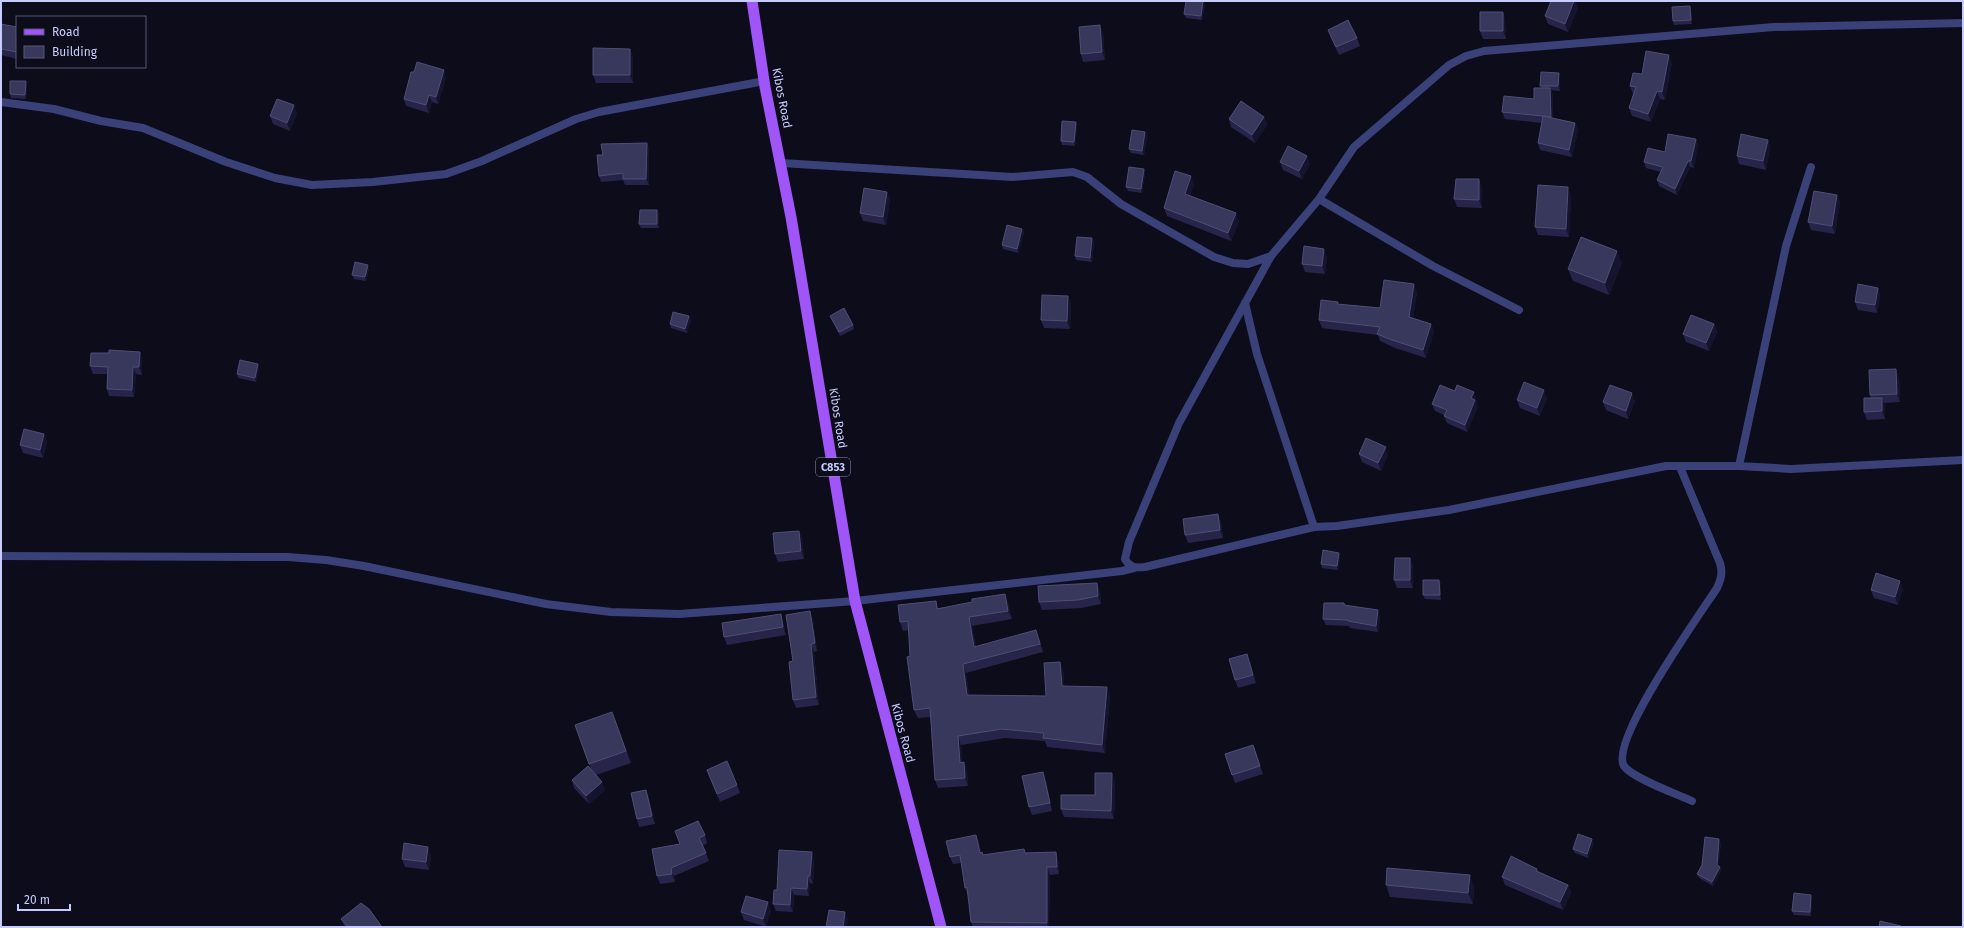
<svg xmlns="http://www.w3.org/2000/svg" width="1964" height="928" viewBox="0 0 1964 928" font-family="'Fira Sans',sans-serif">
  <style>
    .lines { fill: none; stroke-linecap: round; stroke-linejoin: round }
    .minor { stroke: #394178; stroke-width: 8 }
    .primary { stroke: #9f55f7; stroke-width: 11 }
    .wall { fill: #262549 }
    .shaded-wall { fill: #14142e }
    .building { fill: #38375c; stroke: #4e4e75 }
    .labels { text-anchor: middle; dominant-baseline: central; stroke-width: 4; stroke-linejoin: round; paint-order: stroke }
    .shield { fill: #0c0c1b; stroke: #9092b9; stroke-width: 1 }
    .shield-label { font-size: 11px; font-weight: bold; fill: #c8cbfd }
    .street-label { font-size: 12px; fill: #c8cbfd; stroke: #0c0c1b }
  </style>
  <rect width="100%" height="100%" fill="#0c0c1b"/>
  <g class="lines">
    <!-- minor -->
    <path class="minor" d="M1963 23 1774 27 1484 51 1466 56 1449 65 1354 147 1319 199 1271 256 1179 423 1129 542 1125 559C1130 568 1136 568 1145 567L1314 527 1337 526 1449 510 1666 466H1739L1791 469 1963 460
      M1 102 54 109 101 121 143 128 226 162 275 178 312 185 373 182 446 174 482 161 576 119 599 112 765 81
      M781 163 1013 177 1073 172 1087 177 1121 204 1214 257 1233 263 1248 264 1271 256
      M1319 199 1433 266 1519 310
      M1245 303 1257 354 1314 527
      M1739 466 1786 246 1811 167
      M1680 467 1720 563C1723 573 1721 579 1717 588 1700 614 1609 741 1624 766 1632 778 1677 794 1692 801
      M1 556 288 557 326 560 364 566 546 604 611 612 679 614 855 601 1122 571 1134 568"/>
    <!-- primary -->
    <path class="primary" d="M752 1 765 87 791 217 855 601 941 927"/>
  </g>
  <!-- wall -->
  <path class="wall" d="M1203 1 1205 5 1202 20 1186 18 1184 14Z
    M1551 1H1575L1578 7 1568 32 1548 24 1545 16Z
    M1691 10 1692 24 1674 25 1673 21Z
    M1503 12 1505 20 1506 39H1483L1480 31Z
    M1 24 17 27V59L1 55Z
    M1100 25 1103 33 1105 60 1083 62 1081 54Z
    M1328 30 1357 38 1360 46 1339 55 1331 38Z
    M630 49 633 57V83H596L593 75Z
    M1672 63 1665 100 1660 99 1651 122 1632 116 1629 108 1633 94 1630 86 1642 74Z
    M1560 77V91L1551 90 1553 96V118L1575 123 1578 130 1572 157 1540 150 1538 143 1542 123 1505 119 1502 112 1534 99 1541 88 1540 86Z
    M446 78 438 104 432 102 429 113 406 106 404 99Z
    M27 85 26 99 11 98 10 94Z
    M297 113 290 131 273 124 270 116Z
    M1264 117 1267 125 1255 143 1231 127 1229 119Z
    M1076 122 1077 126 1075 146 1062 145 1061 141Z
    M1145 132 1147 136 1144 155 1131 153 1129 149Z
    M1696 139 1698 145 1694 168 1690 167 1677 195 1659 186 1657 180 1661 172 1646 168 1644 162 1665 152Z
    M1768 140 1770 148 1766 170 1739 164 1737 156Z
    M647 143 649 149V185H625L623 180 601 182 599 176 603 155Z
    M1280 162 1310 164 1302 179 1283 170Z
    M1144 169 1145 173 1142 193 1128 191 1126 187Z
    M1194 184 1190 196 1239 221 1231 241 1167 216 1164 208Z
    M1482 187V208L1457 207 1454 199Z
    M887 192 890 200 886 225 863 221 860 213Z
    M1571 195 1569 237 1538 235 1535 227Z
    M1837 195 1840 203 1835 234 1811 230 1808 222Z
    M657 210 659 214V228H641L639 224Z
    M1022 229 1024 233 1018 253 1003 249 1002 245Z
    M1092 238 1094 242 1092 262 1076 260 1075 256Z
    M1327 257 1325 274 1305 272 1302 264Z
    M1622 263 1609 295 1573 281 1568 269Z
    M369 269 366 281 354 279 352 275Z
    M1878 288 1880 296 1877 313 1858 310 1855 302Z
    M1417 292 1413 318 1431 324 1434 331 1426 358 1395 348 1380 341 1378 335 1322 328 1319 320 1338 302 1339 304 1380 308Z
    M1068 296 1071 304 1070 329 1044 328 1041 320Z
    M689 316 691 320 687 333 671 328 670 324Z
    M830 316 853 325 854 329 840 336Z
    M1714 324 1717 332 1709 351 1686 342 1683 334Z
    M140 352 142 360V375L136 374 134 397 109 396 107 389 108 374H93L90 366 109 353Z
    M258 364 259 368 256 382 238 378 237 374Z
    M1899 377 1900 402 1884 403 1885 406V419L1867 420 1864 412 1871 398 1870 395Z
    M1455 391 1476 399V401L1478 407 1467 432 1447 423 1444 416V415L1435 411 1432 404Z
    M1547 398 1540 416 1520 408 1517 400Z
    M1635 401 1628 419 1606 410 1603 402Z
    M44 434 47 442 43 458 23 453 20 445Z
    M1359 454 1388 455 1381 471 1362 462Z
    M1218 514 1221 522 1223 538 1188 543 1185 535Z
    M799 531 802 539 804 559 778 562 775 554Z
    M1339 553 1340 557 1338 570 1322 568 1321 564Z
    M1410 558 1413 566V588H1397L1394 580Z
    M1439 580 1441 584V600L1425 599 1423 595Z
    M1097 583 1100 591 1101 604 1081 608 1042 610 1039 602Z
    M1903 589 1898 605 1874 598 1871 590Z
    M936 601 938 608 1008 602 1012 619 972 626 976 647 1039 638 1043 652 966 673 969 695 1046 696 1060 662 1063 670 1064 686 1110 696 1105 753 1047 747 1045 741 1005 738 961 745 962 762H964L967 771 968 786 938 788 935 780 931 717 918 718 914 710 910 656 909 630 903 631 900 622Z
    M1344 603 1345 605 1380 617 1378 632 1350 628 1349 626 1326 625 1323 619Z
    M813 619 817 651 814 652 819 705 796 708 793 700Z
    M783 622 786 635 727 645 724 637Z
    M1250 662 1256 683 1238 688 1235 680Z
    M612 712 631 763 596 775 605 790 589 804 574 788 572 780 591 770 575 725Z
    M1253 745 1263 774 1235 783 1225 754Z
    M707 770 737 785 740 793 720 802Z
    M1046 780 1052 811 1032 815 1029 807Z
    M1115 781 1114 819 1064 817 1061 809 1095 795Z
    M646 790 649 798 655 824 639 827 637 819Z
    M675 831 705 835 707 843 703 846 709 861 674 876 675 882 660 884 657 876 680 844Z
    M976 835 979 843 981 852 983 855 1024 849 1026 853 1056 852 1058 859 1059 874 1050 875 1049 927H973L971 922 968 895 965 888 961 863 953 864 950 857Z
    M1594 843 1588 858 1575 853 1573 849Z
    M1721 843 1718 866 1720 867 1721 871 1713 886 1699 878 1697 874Z
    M431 855 429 870 405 867 402 859Z
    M814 859 813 884 810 883 809 896 794 895 793 912 776 911 773 904 777 890Z
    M1537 869 1538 871 1568 885 1571 893 1563 910 1505 885 1502 877Z
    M1386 885 1474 887 1473 904 1390 897Z
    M1812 899 1811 916 1794 915 1792 911Z
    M771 910 766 927 744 920 741 912Z
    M341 919 382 927H345Z"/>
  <!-- shaded-wall -->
  <path class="shaded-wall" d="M1203 1 1205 5 1202 20 1201 16Z
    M1574 1H1575L1578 7 1568 32 1565 24Z
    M1690 6 1691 10 1692 24 1691 20Z
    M1503 12 1505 20 1506 39 1503 31Z
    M1100 25 1103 33 1105 60 1102 52Z
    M630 49 633 57V83L630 75Z
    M1669 55 1672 63 1665 100 1662 92Z
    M444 70 446 78 438 104 436 97Z
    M1559 73 1560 77V91L1558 86Z
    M26 81 27 85 26 99 25 95Z
    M1550 88 1553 96V124L1551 117Z
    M1657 91 1660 99 1651 122 1648 114Z
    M429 95 432 102 429 113 426 105Z
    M294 105 297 113 290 131 287 123Z
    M1264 117 1267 125 1255 143 1252 135Z
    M1076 122 1077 126 1075 146 1074 142Z
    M1575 123 1578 130 1572 157 1569 150Z
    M1145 132 1147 136 1144 155 1142 151Z
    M1696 139 1698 145 1694 168 1691 161Z
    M1768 140 1770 148 1766 170 1763 161Z
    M647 143 649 149V185L646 179Z
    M1307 156 1310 164 1302 179 1299 171Z
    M1688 161 1690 167 1677 195 1675 189Z
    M1144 169 1145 173 1142 193 1141 189Z
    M1191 176 1194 184 1188 202 1185 194Z
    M1479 179 1482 187V208L1479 200Z
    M1568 187 1571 195 1569 237 1566 229Z
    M887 192 890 200 886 225 883 217Z
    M1837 195 1840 203 1835 234 1832 226Z
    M657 210 659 214V228L657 224Z
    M1236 213 1239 221 1231 241 1228 233Z
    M1022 229 1024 233 1018 253 1017 249Z
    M1092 238 1094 242 1092 262 1090 258Z
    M1324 249 1327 257 1325 274 1322 266Z
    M1617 251 1622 263 1609 295 1605 283Z
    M368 265 369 269 366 281 365 277Z
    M1414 284 1417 292 1412 325 1409 317Z
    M1878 288 1880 296 1877 313 1875 305Z
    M1068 296 1071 304 1070 329 1067 321Z
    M689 316 691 320 687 333 685 329Z
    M1431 324 1434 331 1426 358 1423 350Z
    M1714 324 1717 332 1709 351 1706 343Z
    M140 352 142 360V375L139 367Z
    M258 364 259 368 256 382 255 378Z
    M133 367 136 374 134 397 132 390Z
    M1896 369 1899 377 1900 402 1897 394Z
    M1544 390 1547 398 1540 416 1537 408Z
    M1474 392 1476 399V401L1478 407 1467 432 1465 425 1471 398Z
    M1632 393 1635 401 1628 419 1626 411Z
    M1882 398 1885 406V419L1882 411Z
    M44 434 47 442 43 458 40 450Z
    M1386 447 1388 455 1381 471 1378 463Z
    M1218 514 1221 522 1223 538 1220 530Z
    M799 531 802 539 804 559 801 551Z
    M1339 553 1340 557 1338 570 1337 566Z
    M1410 558 1413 566V588L1410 580Z
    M1439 580 1441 584V600L1440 595Z
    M1900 581 1903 589 1898 605 1895 597Z
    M1097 583 1100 591 1101 604 1098 596Z
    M1005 594 1008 602 1012 619 1008 611Z
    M1378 610 1380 617 1378 632 1376 626Z
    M810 611 813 619 817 651 815 643Z
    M781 614 783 622 786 635 783 627Z
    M969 617 972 626 977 656 974 647Z
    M811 644 814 652 819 705 816 697Z
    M1247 654 1250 662 1256 683 1253 675Z
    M1060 662 1063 670 1065 695 1062 686Z
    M963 664 966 673 970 703 967 695Z
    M1107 687 1110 696 1105 753 1102 745Z
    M958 736 961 745 963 771 960 763Z
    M964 762 967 771 968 786 965 778Z
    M1043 772 1046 780 1052 811 1050 803Z
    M1112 773 1115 781 1114 819 1111 811Z
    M602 782 605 790 589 804 586 796Z
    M646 790 649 798 655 824 652 816Z
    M976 835 979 843 983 860 980 853Z
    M1592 839 1594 843 1588 858 1587 854Z
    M1719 839 1721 843 1718 869 1717 865Z
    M428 847 431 855 429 870 426 862Z
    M812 852 814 859 813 884 810 876Z
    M1056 852 1058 859 1059 874 1057 867Z
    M1047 867 1050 875 1049 927H1048L1047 923Z
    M1720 867 1721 871 1713 886 1712 882Z
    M671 868 674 876 675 882 672 874Z
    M1470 875 1474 887 1473 904 1468 893Z
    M808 876 810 883 809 896 807 889Z
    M1568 885 1571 893 1563 910 1560 902Z
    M791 888 794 895 793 912 790 905Z
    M1811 895 1812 899 1811 916 1810 912Z
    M768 902 771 910 766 927 763 919Z
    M845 912 848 920 847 927H843Z"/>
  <!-- building -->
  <path class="building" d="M1186 1H1203L1201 16 1184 14Z
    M1551 1H1574L1565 24 1545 16Z
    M1690 6 1691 20 1673 21 1672 7Z
    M1480 12H1503V31H1480Z
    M1348 20 1357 38 1336 47 1328 30Z
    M1 24 17 27V52L1 49Z
    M1100 25 1102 52 1081 54 1079 27Z
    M593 48 630 49V75H593Z
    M1646 51 1669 55 1662 92 1657 91 1648 114 1629 108 1636 87 1630 86 1633 73 1642 74Z
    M417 62 444 70 436 97 429 95 426 105 404 99 411 72H414Z
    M1541 72 1559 73 1558 86H1540Z
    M10 81H26L25 95 10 94Z
    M1534 88H1550L1551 117 1543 116 1575 123 1569 150 1538 143 1543 116 1502 112 1504 96 1534 99Z
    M277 99 294 105 287 123 270 116Z
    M1241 101 1264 117 1252 135 1229 119Z
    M1062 121 1076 122 1074 142 1061 141Z
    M1132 130 1145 132 1142 151 1129 149Z
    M1668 134 1696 139 1691 161H1688L1675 189 1657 180 1663 167 1644 162 1648 148 1665 152Z
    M1741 134 1768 140 1763 161 1737 156Z
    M647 143 646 179H623V173L599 176 597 155H603L601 144Z
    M1288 146 1307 156 1299 171 1280 162Z
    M1129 167 1144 169 1141 189 1126 187Z
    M1175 171 1191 176 1185 194 1236 213 1228 233 1164 208Z
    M1456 179H1479V200L1454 199Z
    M1538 185 1568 187 1566 229 1535 227Z
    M864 188 887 192 883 217 860 213Z
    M1814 191 1837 195 1832 226 1808 222Z
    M640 210H657V224H639Z
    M1007 225 1022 229 1017 249 1002 245Z
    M1077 237 1092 238 1090 258 1075 256Z
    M1581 237 1617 251 1605 283 1568 269Z
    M1304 246 1324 249 1322 266 1302 264Z
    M355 262 368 265 365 277 352 275Z
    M1384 280 1414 284 1409 317 1431 324 1423 350 1392 340 1377 334 1380 327 1319 320 1321 300 1338 302 1337 304 1380 308Z
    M1858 284 1878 288 1875 305 1855 302Z
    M1042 295 1068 296 1067 321 1041 320Z
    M844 308 853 325 839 332 830 316Z
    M673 312 689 316 685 329 670 324Z
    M1691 315 1714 324 1706 343 1683 334Z
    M109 350 140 352 139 367H133L132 390 107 389 108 367 90 366 91 353H109Z
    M240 360 258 364 255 378 237 374Z
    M1896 369 1897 394 1870 395 1869 370Z
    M1524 382 1544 390 1537 408 1517 400Z
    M1440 385 1455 391 1457 385 1474 392 1471 398 1475 400 1465 425 1444 416 1447 410 1432 404Z
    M1610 385 1632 393 1626 411 1603 402Z
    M1864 398H1882V411L1864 412Z
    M24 429 44 434 40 450 20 445Z
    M1366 438 1386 447 1378 463 1359 454Z
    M1218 514 1220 530 1185 535 1183 519Z
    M799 531 801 551 775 554 773 533Z
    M1323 550 1339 553 1337 566 1321 564Z
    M1395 558H1410V580H1394Z
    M1876 573 1900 581 1895 597 1871 590Z
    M1423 580H1439L1440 595H1423Z
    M1097 583 1098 596 1078 600 1039 602 1038 586Z
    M1005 594 1008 611 969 617 974 647 1036 630 1040 644 963 664 967 695 1046 696 1044 663 1060 662 1062 686 1107 687 1102 745 1043 738 1044 733 1002 729 958 736 960 763 964 762 965 778 935 780 930 708 914 710 907 657 910 656 908 621 900 622 898 605 936 601 937 609 972 602V599Z
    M1324 603H1344V605L1378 610 1376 626 1348 621V620L1323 619Z
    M810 611 815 643 811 644 816 697 793 700 789 662 793 661 786 615Z
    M781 614 783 627 724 637 722 623Z
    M1247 654 1253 675 1235 680 1229 659Z
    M612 712 626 751 589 764 575 725Z
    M1253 745 1260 766 1232 775 1225 754Z
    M727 761 737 785 717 794 707 770Z
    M588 766 602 782 586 796 572 780Z
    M1043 772 1050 803 1029 807 1022 776Z
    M1095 773H1112L1111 811 1061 809V795H1095Z
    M646 790 652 816 637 819 631 793Z
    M698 821 705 835 699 838 706 853 671 868 672 874 657 876 652 849 680 844 675 831Z
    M1578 834 1592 839 1587 854 1573 849Z
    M976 835 980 853 982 852 983 855 1024 849 1025 853 1056 852 1057 867H1047V923L971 922 967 887 965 888 960 855 950 857 946 841Z
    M1705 837 1719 839 1717 865 1720 867 1712 882 1697 874 1702 865Z
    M404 843 428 847 426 862 402 859Z
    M779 850 812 852 810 876H808L807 889 791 888 790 905 773 904 774 890H777Z
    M1511 856 1537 869 1536 871 1568 885 1560 902 1502 877Z
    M1387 868 1470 875 1468 893 1386 885Z
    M1794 893 1811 895 1810 912 1792 911Z
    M746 896 768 902 763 919 741 912Z
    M361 903 369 909 382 927H348L341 919Z
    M829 910 845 912 843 927H826Z
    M1880 921 1901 926V927H1879Z"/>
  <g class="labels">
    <!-- shield labels -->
    <rect class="shield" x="816" y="458" width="34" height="18" rx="3"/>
    <g class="shield-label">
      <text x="833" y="467">C853</text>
    </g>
    <!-- street labels -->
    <g class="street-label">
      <text transform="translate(782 98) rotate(79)">Kibos Road</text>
      <text transform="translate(838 418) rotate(81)">Kibos Road</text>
      <text transform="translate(903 733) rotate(75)">Kibos Road</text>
    </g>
  </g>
  <!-- border -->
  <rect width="1964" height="928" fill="none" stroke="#c8cbfd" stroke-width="4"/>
  <!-- legend -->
  <rect x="16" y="16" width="130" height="52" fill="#0c0c1b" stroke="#575875"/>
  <rect x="24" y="29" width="20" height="6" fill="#9f55f7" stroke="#575875"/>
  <text x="52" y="36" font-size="12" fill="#c8cbfd">Road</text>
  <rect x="24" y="46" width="20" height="12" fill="#38375c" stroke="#575875"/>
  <text x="52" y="56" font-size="12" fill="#c8cbfd">Building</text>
  <!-- scale -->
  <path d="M18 904v6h52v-6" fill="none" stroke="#c8cbfd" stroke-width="2"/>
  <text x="24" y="904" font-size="12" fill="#c8cbfd" stroke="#0c0c1b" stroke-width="3" paint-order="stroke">20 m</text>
</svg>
